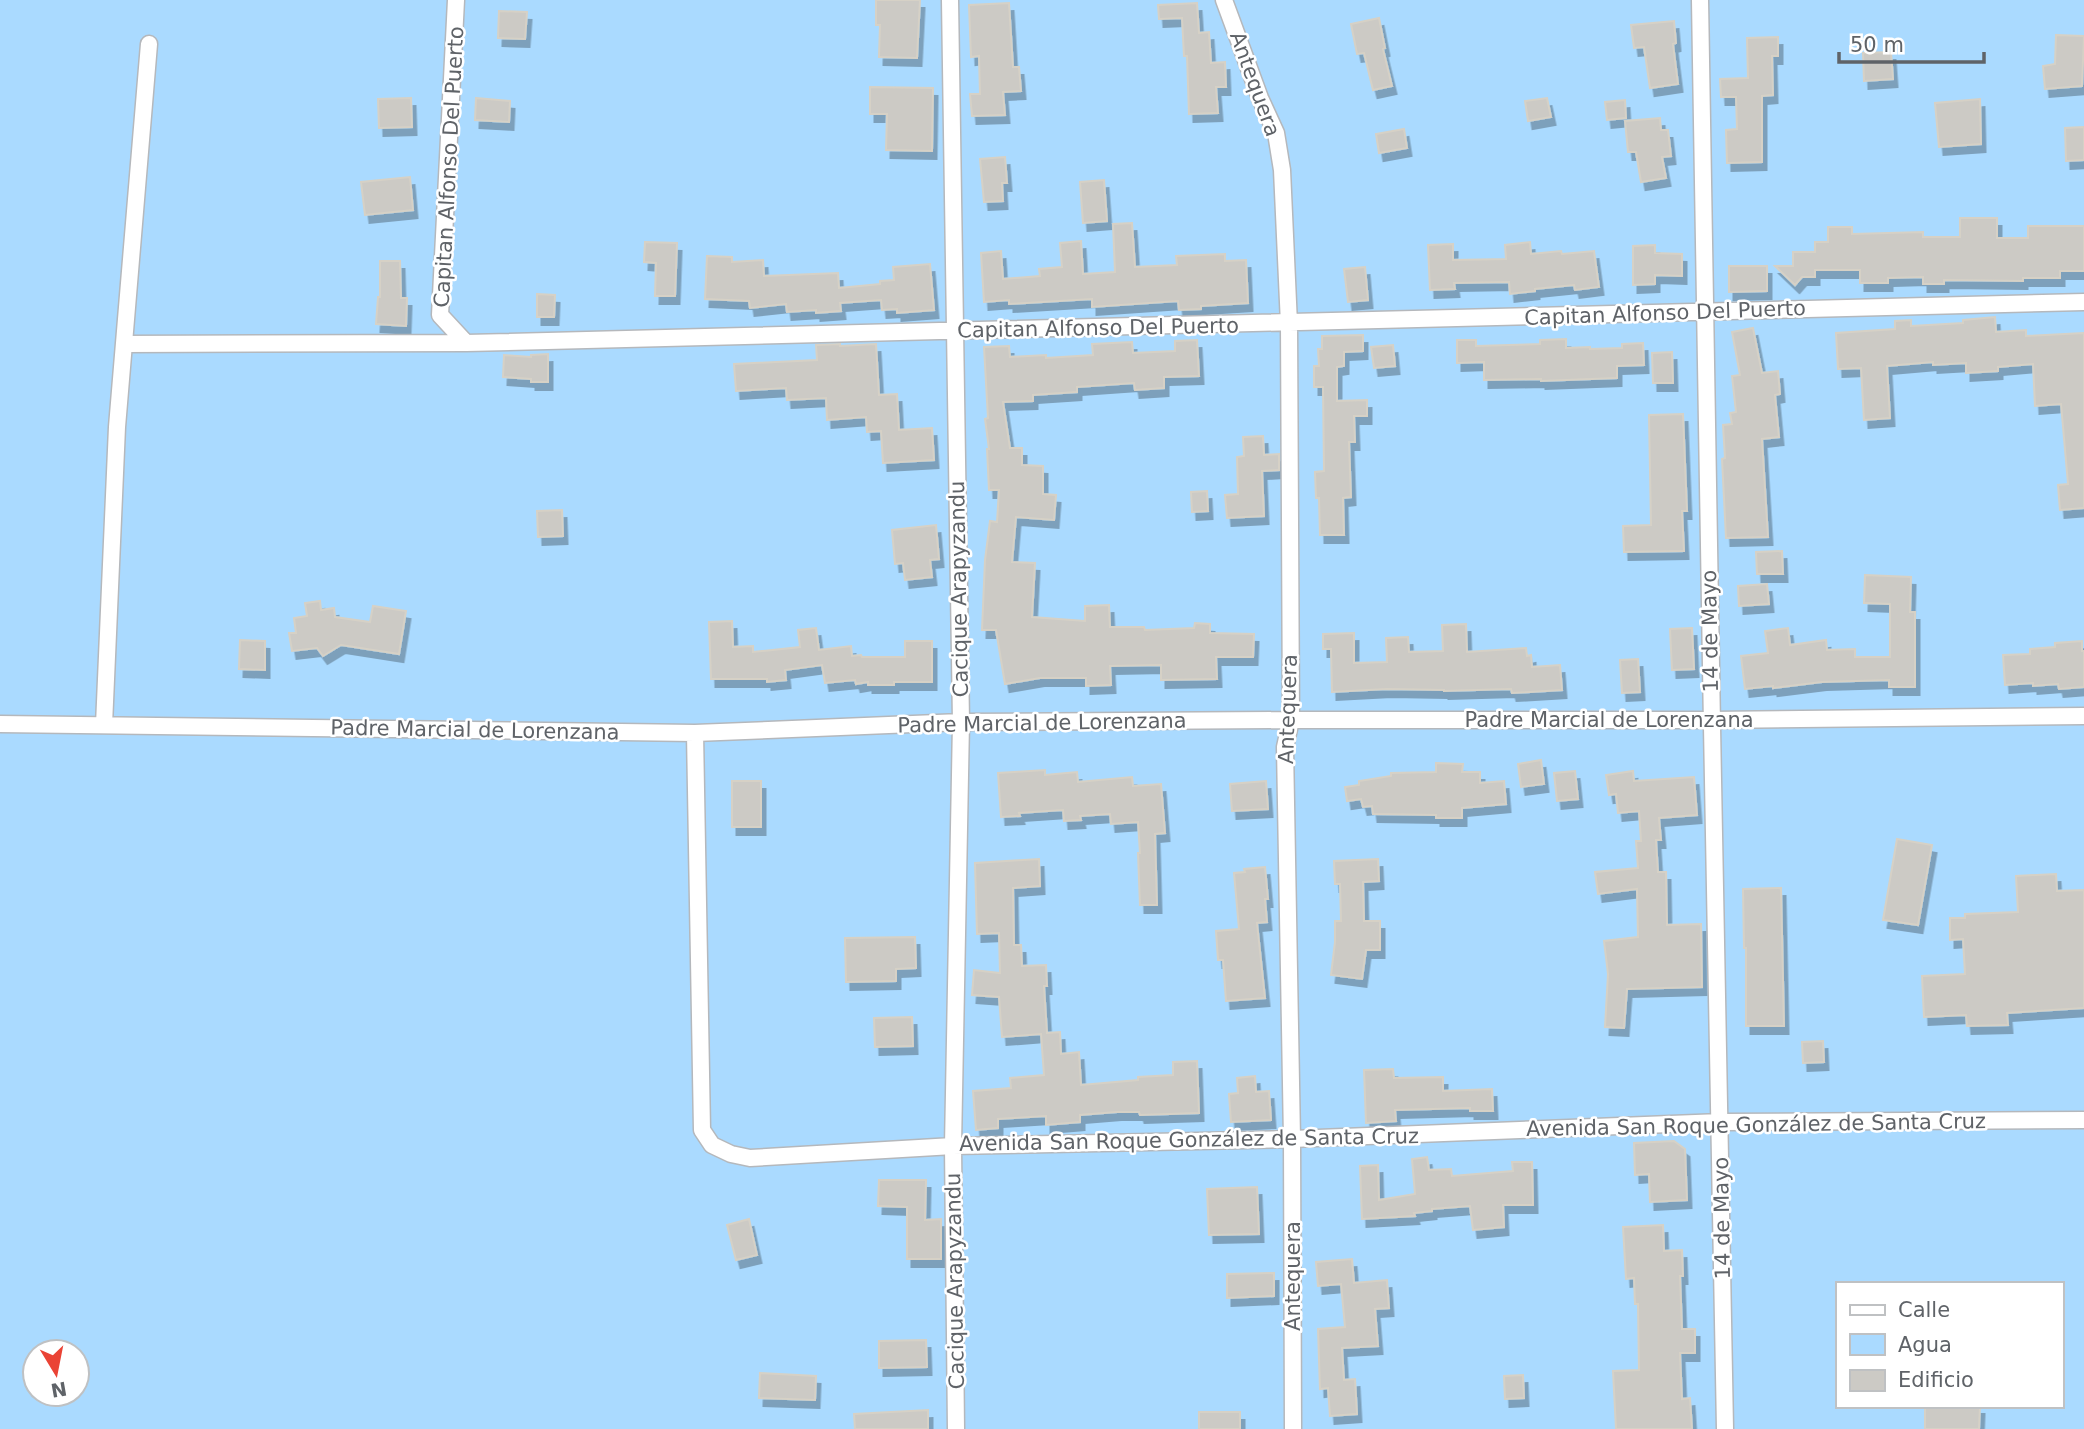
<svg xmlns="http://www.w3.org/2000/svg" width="2084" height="1429" viewBox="0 0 2084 1429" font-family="'DejaVu Sans',sans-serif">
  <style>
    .water { fill: #aadaff; fill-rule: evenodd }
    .building { fill: #cccac5; stroke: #d6d1c6; stroke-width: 2; filter: url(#shadow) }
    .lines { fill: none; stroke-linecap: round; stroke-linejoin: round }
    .street-casing { stroke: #b5b8bc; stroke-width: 19 }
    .street { stroke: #fff; stroke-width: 16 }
    .labels { text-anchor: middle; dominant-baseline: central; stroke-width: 5; stroke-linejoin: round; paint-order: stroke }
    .street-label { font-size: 21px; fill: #5f6368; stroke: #fff }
  </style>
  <defs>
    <filter id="shadow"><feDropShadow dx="4.5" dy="8" stdDeviation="0" flood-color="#0004"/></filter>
  </defs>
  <rect width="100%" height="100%" fill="#f1efe8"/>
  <!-- water -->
  <path class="water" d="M0 0H2084V1429H0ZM1837 1284H2061V1406H1837ZM35 1352H77V1394H35Z"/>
  <!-- building -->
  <path class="building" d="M876 0H920L917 58 879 57 880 25H876Z
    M1009 3 1013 67H1019L1021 91 1003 92 1005 115 972 116 970 94H980L979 56 971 57 969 5Z
    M1197 3 1199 33 1209 32 1211 63 1225 62 1226 87H1216L1218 113 1189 114 1187 56H1184L1182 18 1159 19 1158 5Z
    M499 11 527 12 525 39 498 38Z
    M1379 18 1385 48 1383 49 1392 86 1373 90 1364 53 1357 54 1351 24Z
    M1674 21 1676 43 1673 44 1678 84 1650 88 1644 47 1634 48 1631 25Z
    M2056 35 2084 36 2082 86 2045 89 2043 66 2055 64Z
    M1778 37V56H1772L1773 95 1762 96V162L1727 163 1726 130 1737 129 1736 97H1721L1720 79 1748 78 1747 38Z
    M1891 52 1893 79 1864 81 1863 53Z
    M870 87 933 88 932 151 886 150 887 114H870Z
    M411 98 412 127 379 128 378 99Z
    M476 98 510 101 509 122 475 120Z
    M1547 98 1551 117 1528 121 1525 101Z
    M1980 99 1981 144 1939 147 1935 103Z
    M1625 100 1626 118 1607 120 1605 102Z
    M1660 118 1661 130H1668L1671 156 1662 157 1666 178 1641 182 1636 152H1628L1625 121Z
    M2084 127V160L2066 161 2065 128Z
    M1404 129 1407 148 1379 153 1376 134Z
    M1005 157 1007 183H1002L1003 201 984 202 980 159Z
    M410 177 413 210 365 215 361 182Z
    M1104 180 1107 221 1083 223 1080 182Z
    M1960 218H1997V238H2028V226H2084V271H2060V278H2023V281L1944 280V284H1923V277L1888 278V283H1860V270H1815V277H1802L1795 285 1775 266H1793V252H1815V242H1828V227H1852V234L1923 232V237H1960Z
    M1132 223 1135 267 1177 265 1176 256 1225 254V261L1246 260 1248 303 1201 306V309L1179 310 1178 301 1092 307V299L1009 304V300L984 302 981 253 1001 251 1003 279 1040 276 1039 269 1062 267 1060 243 1081 241 1083 274 1115 272 1113 224Z
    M645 242 677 243 675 296H655L656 263 644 262Z
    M1530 242 1531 254 1561 251 1562 254 1594 251 1599 287 1575 290 1574 285 1535 289V291L1510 294 1509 282 1454 283 1455 289 1430 290 1428 245 1453 244V260L1506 259 1505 245Z
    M1655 245V253L1682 254V276L1655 275V284L1633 285V246Z
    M707 256 732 257V262L763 260 764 276 838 273 839 288 880 284V281L894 280 893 267 930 264 934 310 897 313V309L882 310 881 300 840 303 841 311 816 313V310L787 312 786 304 750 308 749 301 705 299Z
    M380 261H400L401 298H407L406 326 376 324 378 297H380Z
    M1729 266H1767V291L1729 292Z
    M1365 267 1368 300 1348 302 1344 269Z
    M537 294 555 295 554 317H537Z
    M1995 317 1996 332 2026 330V336L2084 333V508L2060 510 2058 485 2068 484 2061 404 2035 406 2033 364 1998 367V371L1966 373V363L1933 365V362L1887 366 1890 418 1864 420 1861 368 1838 369 1836 333 1895 329V321L1911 320V326L1963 323V320Z
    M1753 328 1762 373 1778 371 1780 394 1775 395 1779 437 1762 439 1768 537 1726 538 1722 459 1725 458 1723 425 1732 424 1730 413 1736 412 1732 376 1740 375 1732 332Z
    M1363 335V351L1344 352V366L1337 367V401L1367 400V416H1354L1355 442H1349L1351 497 1343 498 1344 535H1320L1319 498H1316L1315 472 1324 471 1323 387H1314V366H1319L1318 349H1322V336Z
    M1566 339V348L1590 347V349L1622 348V344L1643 343 1644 365 1617 366V378L1541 381V379L1484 380V362L1457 363V340H1476V346L1540 344V340Z
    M1197 340 1199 376 1164 377V388L1135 390 1134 383 1077 387V392L1033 395V401L1003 402 1010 448H1022V465L1043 466V494L1056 495 1054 520 1016 517 1012 562 1035 563 1032 617 1085 621V606L1109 605 1110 627H1144L1145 630 1194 628 1195 623 1210 624V633L1254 634 1253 657H1216L1217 679 1161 680V665L1110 666 1111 685 1086 686V678H1040L1005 684 996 630H982L985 560 990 521 997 522 999 490H989L987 449H989L985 419 988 418 984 347 1009 346 1010 357 1046 355V358L1093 355 1092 344 1132 342 1133 353 1175 351V341Z
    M840 344V346L876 344 879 395 897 394 899 430 932 428 934 460 883 463 881 431 867 432 866 417 827 420 826 398 787 400 786 388 736 391 734 364 817 360 816 345Z
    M1393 345 1395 366 1374 368 1371 347Z
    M1672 352 1673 383H1653L1652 353Z
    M548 354V382H531V379L503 377 504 355 531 357V355Z
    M1683 414 1687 511H1682L1684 551 1624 552 1623 526 1651 525 1649 415Z
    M1263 436 1264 455 1279 454V470L1262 471 1264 516 1227 518 1225 495 1238 494 1237 457 1244 456 1243 437Z
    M1207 491 1208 511 1192 512 1191 492Z
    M562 510 563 536 538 537 537 511Z
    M936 525 939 559 930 560 932 577 905 580 903 563 895 564 892 530Z
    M1782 551 1783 574H1757L1756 552Z
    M1865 575 1911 577 1910 612H1915V687H1889V680L1822 682 1773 688V686L1745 689 1741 656 1768 653 1765 631 1788 628 1790 645 1826 640 1827 650 1855 649V657H1890V604L1864 603Z
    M1767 584 1769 604 1739 606 1738 586Z
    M320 601 321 610 334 608 335 617 370 622 373 606 406 611 399 654 341 645 323 656 317 648 292 651 289 633H296L294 618 307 616 305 603Z
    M732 621 733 647 753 646V652L800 647 798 630 816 628 819 650 851 646 852 656 861 655 862 657H905V641H932V682H894V685H868V682L856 684 855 680 825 683 822 665 785 670 786 680 767 682V679H711L709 622Z
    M1466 624 1467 652 1526 648 1527 656 1531 655 1532 667 1560 665 1562 690 1512 693 1511 689 1444 691V690L1387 689 1332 692 1331 649H1323V634L1354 633V663L1387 662 1386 638 1408 637 1409 652 1443 651 1442 625Z
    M1692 628 1694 669 1672 670 1670 629Z
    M240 640 265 641V670L239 669Z
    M2082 641V651H2084V687L2059 689 2058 684 2033 686V683L2005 685 2003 655 2030 654V649L2055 647V643Z
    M1638 659 1640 692 1622 693 1620 660Z
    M1541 760 1544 784 1521 787 1518 764Z
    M1436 763 1463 764 1462 772H1480V783L1504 781 1506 804 1462 808V818H1436V815L1373 814 1372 806 1363 807 1361 799 1347 801 1345 787 1359 785V781L1391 776V773L1436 772Z
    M1045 770V775L1077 772 1078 782 1132 777 1133 786 1161 784 1165 833 1155 834 1157 905H1140L1138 853H1140L1138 822 1111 824 1110 814 1080 816 1081 820 1064 821 1063 810 1019 813 1020 816 1001 817 998 773Z
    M1575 771 1578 799 1557 801 1554 773Z
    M1633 771 1634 781 1694 777 1697 815 1659 818 1661 840H1656L1658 872H1666L1667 925 1701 924 1702 987 1627 989 1624 1028 1605 1027 1608 974 1604 941 1638 937 1637 889 1598 894 1595 872 1638 868 1636 841H1641L1639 811 1618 813 1616 794 1609 795 1606 775Z
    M732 781H761V827H732Z
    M1266 781 1268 809 1232 811 1230 784Z
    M1897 839 1932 845 1918 925 1883 920Z
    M1039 859 1040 886 1013 888 1014 945H1021L1022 966 1046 965 1047 986H1044L1047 1033 1060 1032 1061 1054 1079 1052 1081 1085 1138 1080V1077L1173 1075V1062L1197 1061 1199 1113 1140 1115 1139 1112H1117L1080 1115V1122L1046 1125V1116L998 1119V1128L976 1130 973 1091 1011 1088 1010 1078 1044 1075 1041 1034 1002 1037 999 997 972 995 974 970 1000 973 999 933 977 934 975 863Z
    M1378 859 1379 881 1363 882 1364 921H1380V950H1366L1362 979 1331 975 1335 942V921H1341L1340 884H1335L1334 861Z
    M1265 867 1268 899H1265L1267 922 1257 923 1265 998 1226 1001 1223 960H1218L1216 931 1239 929 1234 873 1245 872 1244 869Z
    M2056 874 2057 891 2084 890V1008L2007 1013 2008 1025 1967 1026 1966 1015 1924 1017 1922 976 1965 974 1963 939 1950 940V918H1965V914L2018 912 2016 876Z
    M1781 888 1784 1026H1746V948H1744L1743 889Z
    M915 937 916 968 896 969V981L846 982 845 938Z
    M912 1017 913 1046 875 1047 874 1018Z
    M1823 1041 1824 1062 1803 1063 1802 1042Z
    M1393 1069 1394 1078 1443 1077V1091L1492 1089 1493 1111H1470V1108L1395 1110 1396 1121 1366 1123 1364 1070Z
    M1255 1076 1256 1092 1269 1091 1271 1120 1231 1122 1229 1094 1238 1093 1237 1078Z
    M1674 1141 1685 1149 1687 1200 1650 1202 1649 1174 1635 1175 1634 1143Z
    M1427 1157 1429 1170 1451 1169 1452 1176 1513 1171 1512 1162H1532L1533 1205H1503L1504 1227 1473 1230 1470 1206 1432 1209V1211L1414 1213 1415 1216 1362 1219 1360 1166 1378 1165 1379 1200 1415 1194 1412 1159Z
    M879 1180H926L925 1220 941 1219V1259H907V1207L878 1206Z
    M1257 1187 1259 1234 1209 1235 1207 1189Z
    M749 1219 757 1255 736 1260 727 1225Z
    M1663 1225 1664 1251 1682 1250 1683 1276H1680L1682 1329H1695V1353H1680L1682 1399 1690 1398 1692 1429H1616L1613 1371 1639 1370 1638 1304H1635L1634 1278 1626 1279 1623 1227Z
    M1352 1259 1354 1283 1387 1280 1389 1308 1375 1309 1378 1346 1342 1348 1344 1380 1355 1379 1357 1414 1330 1416 1328 1388 1320 1389 1318 1329 1345 1327 1341 1284 1318 1286 1316 1262Z
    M1274 1273V1296L1227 1298V1274Z
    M926 1340 927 1367 879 1368V1341Z
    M760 1373 816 1376 815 1400 759 1398Z
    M1523 1375 1524 1398 1505 1399 1504 1376Z
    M1925 1406H1980L1979 1429H1925Z
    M928 1410V1429H855L854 1414Z
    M1199 1412H1240V1429H1199Z"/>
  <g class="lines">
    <!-- street casing -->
    <g class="street-casing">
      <path id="street" d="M456 0 440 315 466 343 2084 302
        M950 0 961 722 953 1146 956 1429
        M1224 0 1260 98 1276 133 1282 170 1289 324 1291 720 1285 747 1292 1139 1293 1429
        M1700 0C1704 476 1719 953 1725 1429
        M125 344 466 343
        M0 724 695 733 961 722 1291 720H1712L2084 716
        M104 725 117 427 149 44
        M695 733 702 1130 712 1145 731 1154 750 1158 953 1146 1292 1139 1721 1122 2084 1120"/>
    </g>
    <!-- street -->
    <use href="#street" class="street"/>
  </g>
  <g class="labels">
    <!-- street labels -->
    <g class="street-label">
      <text transform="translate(1255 84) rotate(70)">Antequera</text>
      <text transform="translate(449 167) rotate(-87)">Capitan Alfonso Del Puerto</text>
      <text transform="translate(1665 313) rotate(-2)">Capitan Alfonso Del Puerto</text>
      <text transform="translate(1098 328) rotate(-1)">Capitan Alfonso Del Puerto</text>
      <text transform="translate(959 589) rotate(-91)">Cacique Arapyzandu</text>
      <text transform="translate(1710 631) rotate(-91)">14 de Mayo</text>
      <text transform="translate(1288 709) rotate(-88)">Antequera</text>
      <text x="1609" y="720">Padre Marcial de Lorenzana</text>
      <text transform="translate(1042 723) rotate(-1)">Padre Marcial de Lorenzana</text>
      <text transform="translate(475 730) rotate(1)">Padre Marcial de Lorenzana</text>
      <text transform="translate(1756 1125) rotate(-1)">Avenida San Roque González de Santa Cruz</text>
      <text transform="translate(1189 1140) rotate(-1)">Avenida San Roque González de Santa Cruz</text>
      <text transform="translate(1722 1218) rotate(-91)">14 de Mayo</text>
      <text transform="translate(1293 1276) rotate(-90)">Antequera</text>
      <text transform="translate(955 1281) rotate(-91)">Cacique Arapyzandu</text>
    </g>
  </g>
  <!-- legend -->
  <rect x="1836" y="1282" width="228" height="126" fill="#ffffff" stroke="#bfc1c3" stroke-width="2"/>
  <rect x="1850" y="1305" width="35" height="10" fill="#ffffff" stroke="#bfc1c3" stroke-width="2"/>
  <text x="1898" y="1317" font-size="21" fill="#5f6368">Calle</text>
  <rect x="1850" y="1334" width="35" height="21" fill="#aadaff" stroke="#bfc1c3" stroke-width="2"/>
  <text x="1898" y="1352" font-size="21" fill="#5f6368">Agua</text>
  <rect x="1850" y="1370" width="35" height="21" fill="#cccac5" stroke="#bfc1c3" stroke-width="2"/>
  <text x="1898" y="1387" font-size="21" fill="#5f6368">Edificio</text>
  <!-- north arrow -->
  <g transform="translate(56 1373) rotate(170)"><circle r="33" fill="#ffffff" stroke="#bfc1c3" stroke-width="2"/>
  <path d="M0-5L12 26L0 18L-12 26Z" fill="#ea4335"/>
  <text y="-10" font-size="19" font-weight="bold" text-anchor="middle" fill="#5f6368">N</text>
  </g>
  <!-- scale -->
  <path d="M1839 52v10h145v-10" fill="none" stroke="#5f6368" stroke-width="3.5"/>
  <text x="1850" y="52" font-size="21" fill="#5f6368" stroke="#ffffff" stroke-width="5" paint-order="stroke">50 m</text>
</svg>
